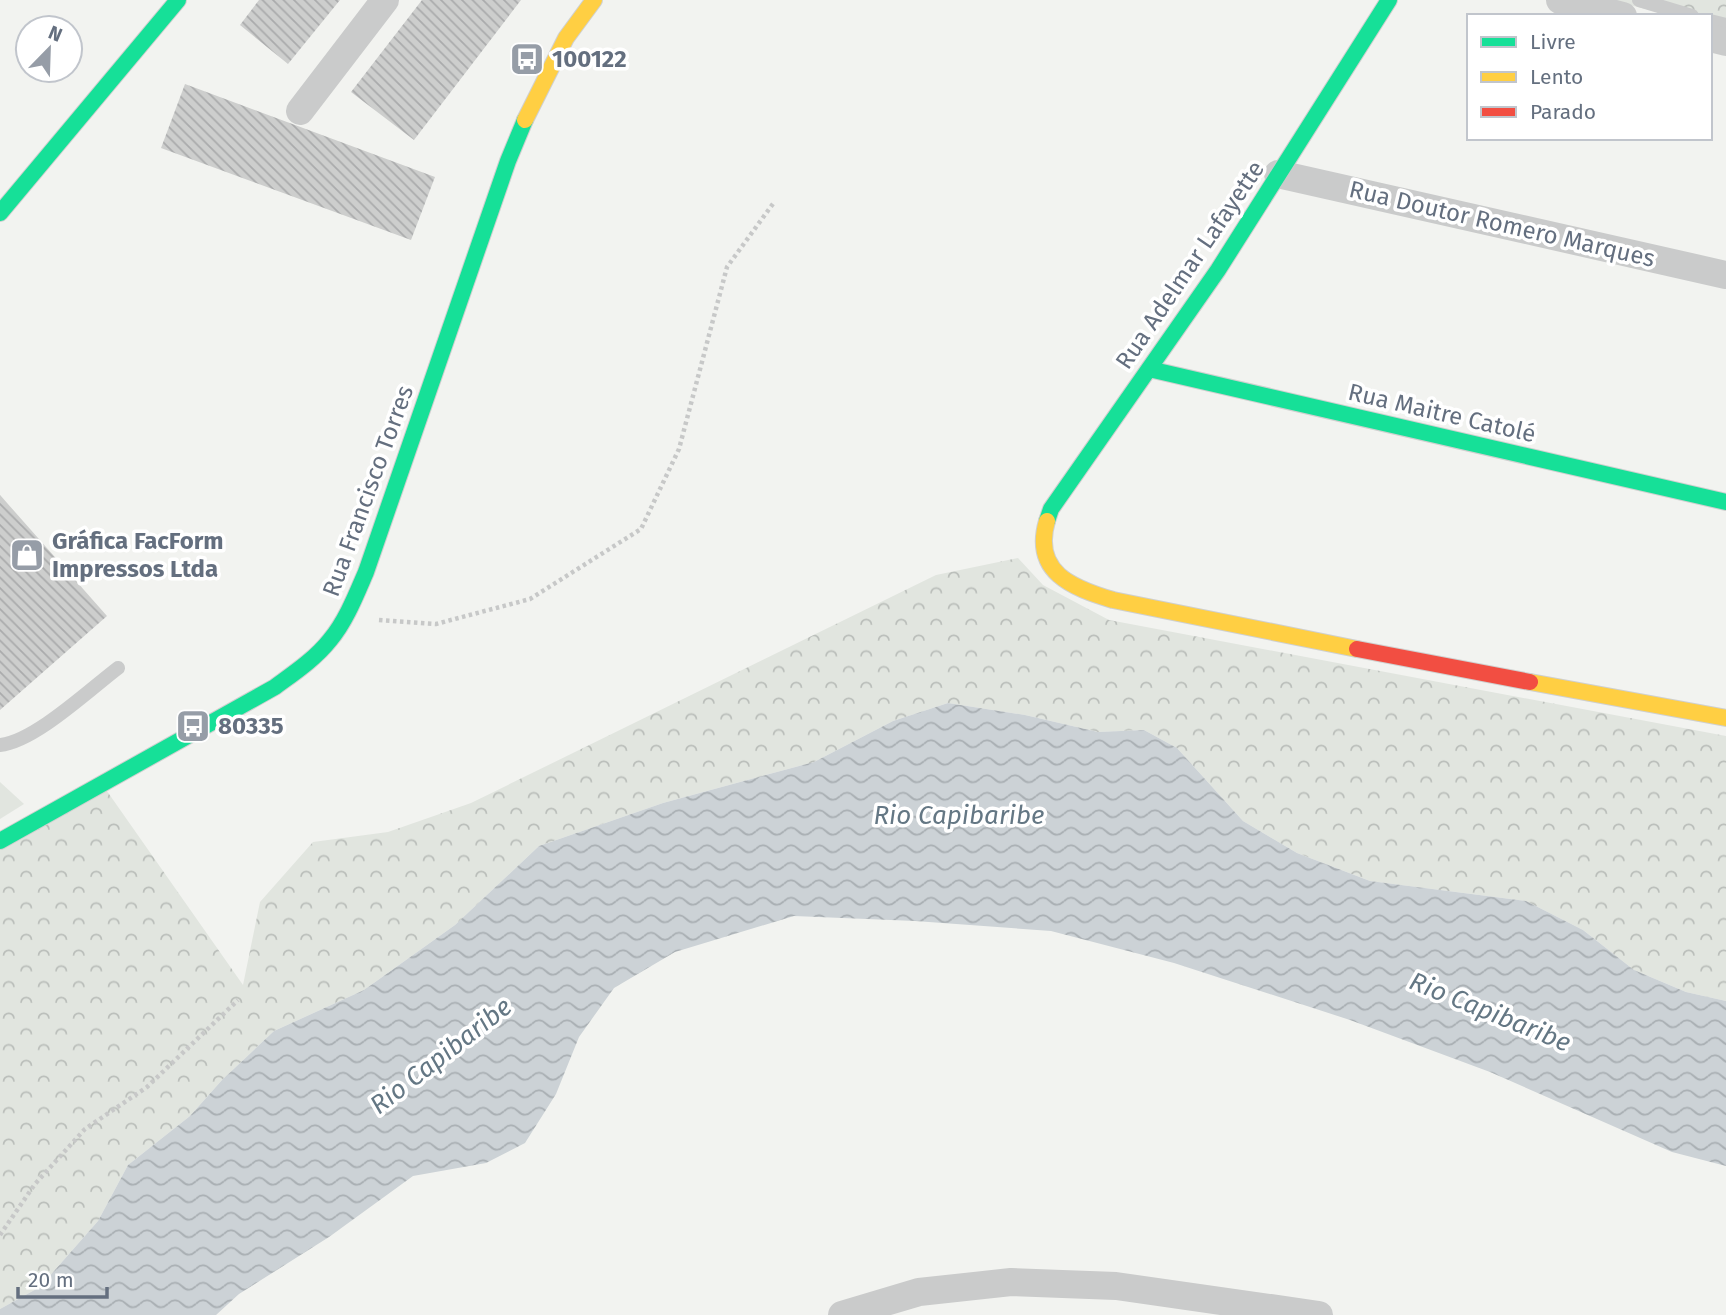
<svg xmlns="http://www.w3.org/2000/svg" width="1726" height="1315" viewBox="0 0 1726 1315" font-family="'Fira Sans',sans-serif">
  <style>
    .grass { fill: #e1e5df }
    .forest { fill: url(#forest-crowns) }
    .water { fill: url(#water-waves) }
    .building { fill: url(#building-back-hatch) }
    .lines { fill: none; stroke-linecap: round; stroke-linejoin: round }
    .fast-casing { stroke: #cfd0cf; stroke-width: 18 }
    .slow-casing { stroke: #cfd0cf; stroke-width: 18 }
    .jam-casing { stroke: #cfd0cf; stroke-width: 18 }
    .path { stroke: #c7c8c8; stroke-width: 4.5; stroke-dasharray: 3.5 3.5; stroke-linecap: butt }
    .lane { stroke: #cacbcb; stroke-width: 14 }
    .street { stroke: #cacbcb; stroke-width: 28 }
    .fast { stroke: #16e098; stroke-width: 16 }
    .slow { stroke: #ffcf43; stroke-width: 16 }
    .jam { stroke: #f24e42; stroke-width: 16 }
    .labels { text-anchor: middle; dominant-baseline: central; stroke-width: 7; stroke-linejoin: round; paint-order: stroke }
    .poi-label { font-size: 24px; font-weight: bold; fill: #646f7f; stroke: #fff; text-anchor: start }
    .street-label { font-size: 24px; fill: #646f7f; stroke: #fff }
    .water-label { font-size: 26px; font-style: italic; fill: #647784; stroke: #fff }
  </style>
  <defs>
    <pattern id="forest-crowns" width="20" height="18" patternUnits="userSpaceOnUse" patternTransform="scale(1.75)"><rect width="20" height="18" fill="#e1e5df"/><path d="M2 6a3 3 0 1 1 6 0M12 15a3 3 0 1 1 6 0" fill="none" stroke="#babeba"/></pattern>
    <pattern id="water-waves" width="16" height="10" patternUnits="userSpaceOnUse" patternTransform="scale(1.75)"><rect width="16" height="10" fill="#ccd2d6"/><path d="M0 5q4-4 8 0t8 0" fill="none" stroke="#a9afb3"/></pattern>
    <pattern id="building-back-hatch" width="6" height="6" patternUnits="userSpaceOnUse" patternTransform="scale(1.75)"><rect width="6" height="6" fill="#cdcecd"/><path d="M-1 5l2 2M0 0l6 6M5-1l2 2" fill="none" stroke="#aaabac"/></pattern>
  </defs>
  <rect width="100%" height="100%" fill="#f2f3f0"/>
  <!-- grass -->
  <path class="grass" d="M0 782 24 804 0 819Z"/>
  <!-- forest -->
  <path class="forest" d="M1609 0H1726V28L1710 16H1674Z
    M1018 558 1043 585 1109 620 1726 736V1001L1686 992 1634 970 1583 930 1526 901 1370 881 1297 853 1243 821 1177 748 1144 730 1098 732 1025 715 948 703 893 721 814 762 663 803 539 846 455 925 364 990 274 1031 222 1080 190 1116 128 1165 98 1221 40 1287 0 1309V848L102 784 243 985 260 902 313 842 388 832 471 803 936 575Z"/>
  <!-- water -->
  <path class="water" d="M948 703 1025 715 1098 732 1144 730 1177 748 1243 821 1297 853 1370 881 1526 901 1583 930 1634 970 1686 992 1726 1001V1166L1672 1152 1490 1072 1350 1020 1174 963 1051 931 915 921 794 916 675 952 614 988 579 1037 556 1094 525 1143 486 1163 413 1176 329 1237 239 1294 216 1315H0V1309L40 1287 98 1221 128 1165 190 1116 222 1080 274 1031 364 990 455 925 539 846 663 803 814 762 893 721Z"/>
  <!-- building -->
  <path class="building" d="M259 0H340L288 64 240 25Z
    M422 0H521L414 140 351 92Z
    M185 84 435 177 411 240 161 148Z
    M0 495 107 616 0 710Z"/>
  <g class="lines">
    <!-- fast casing -->
    <g class="fast-casing">
      <path id="fast" d="M0 213 178 0
        M1149 369 1726 502
        M1047 521 1051 509 1218 270 1389 0
        M0 841 275 687C294 673 315 659 330 640 346 621 356 595 366 572L508 161 525 120"/>
    </g>
    <!-- slow casing -->
    <g class="slow-casing">
      <path id="slow" d="M525 120 566 38 594 0
        M1047 521C1032 572 1072 588 1113 600L1357 649
        M1530 682 1726 718"/>
    </g>
    <!-- jam casing -->
    <g class="jam-casing">
      <path id="jam" d="M1357 649 1530 682"/>
    </g>
    <!-- path -->
    <path class="path" d="M379 620 436 624 530 599 641 529 679 449 727 267 775 201
      M0 1235 35 1184 85 1129 147 1087 238 1000"/>
    <!-- lane -->
    <path class="lane" d="M1639 0 1692 16
      M1710 21 1726 25
      M0 745C34 742 89 690 118 668"/>
    <!-- street -->
    <path class="street" d="M1560 0 1623 16
      M1710 38 1726 42
      M300 111 385 0
      M1278 174 1726 275
      M842 1315 919 1292 1011 1282 1116 1286 1319 1315"/>
    <!-- fast -->
    <use href="#fast" class="fast"/>
    <!-- slow -->
    <use href="#slow" class="slow"/>
    <!-- jam -->
    <use href="#jam" class="jam"/>
  </g>
  <!-- icons -->
  <defs>
    <g id="bus-square" transform="scale(1.75)"><rect x="-9" y="-9" width="18" height="18" rx="4" fill="#969da7" stroke="#fff"/><path d="M-5-6H5V4H4V6H2V4H-2V6H-4V4H-5ZM-3.5-4V0h7V-4ZM-3.5 1.2v1.5H-2V1.2ZM2 1.2v1.5H3.5V1.2Z" fill="#fff"/></g>
    <g id="shop-square" transform="scale(1.75)"><rect x="-9" y="-9" width="18" height="18" rx="4" fill="#969da7" stroke="#fff"/><path d="M-5-2.5h2.3a2.7 3.5 0 0 1 5.4 0H5L5.5 6h-11ZM-1.5-2.5h3a1.5 2.3 0 0 0-3 0Z" fill="#fff"/></g>
  </defs>
  <g fill-rule="evenodd">
    <use href="#bus-square" x="527" y="59"/>
    <use href="#shop-square" x="27" y="555"/>
    <use href="#bus-square" x="193" y="726"/>
  </g>
  <g class="labels">
    <!-- poi labels -->
    <g class="poi-label">
      <text x="552" y="59">100122</text>
      <text x="52" y="541">Gráfica FacForm<tspan x="52" dy="28">Impressos Ltda</tspan></text>
      <text x="218" y="726">80335</text>
    </g>
    <!-- street labels -->
    <g class="street-label">
      <text transform="translate(1502 224) rotate(13)">Rua Doutor Romero Marques</text>
      <text transform="translate(1190 265) rotate(-56)">Rua Adelmar Lafayette</text>
      <text transform="translate(1442 413) rotate(13)">Rua Maitre Catolé</text>
      <text transform="translate(368 491) rotate(-70)">Rua Francisco Torres</text>
    </g>
    <!-- water labels -->
    <g class="water-label">
      <text x="959" y="815">Rio Capibaribe</text>
      <text transform="translate(1490 1012) rotate(22)">Rio Capibaribe</text>
      <text transform="translate(441 1056) rotate(-38)">Rio Capibaribe</text>
    </g>
  </g>
  <!-- legend -->
  <rect x="1467" y="14" width="245" height="126" fill="#ffffff" stroke="#c1c5cc" stroke-width="2"/>
  <rect x="1481" y="37" width="35" height="10" fill="#16e098" stroke="#c1c5cc" stroke-width="2"/>
  <text x="1530" y="49" font-size="21" fill="#646f7f">Livre</text>
  <rect x="1481" y="72" width="35" height="10" fill="#ffcf43" stroke="#c1c5cc" stroke-width="2"/>
  <text x="1530" y="84" font-size="21" fill="#646f7f">Lento</text>
  <rect x="1481" y="107" width="35" height="10" fill="#f24e42" stroke="#c1c5cc" stroke-width="2"/>
  <text x="1530" y="119" font-size="21" fill="#646f7f">Parado</text>
  <!-- north arrow -->
  <g transform="translate(49 49) rotate(23)"><circle r="33" fill="#ffffff" stroke="#c1c5cc" stroke-width="2"/>
  <path d="M0-5L12 26L0 18L-12 26Z" fill="#969da7"/>
  <text y="-10" font-size="19" font-weight="bold" text-anchor="middle" fill="#646f7f">N</text>
  </g>
  <!-- scale -->
  <path d="M18 1287v10h89v-10" fill="none" stroke="#646f7f" stroke-width="3.5"/>
  <text x="28" y="1287" font-size="21" fill="#646f7f" stroke="#ffffff" stroke-width="5" paint-order="stroke">20 m</text>
</svg>
